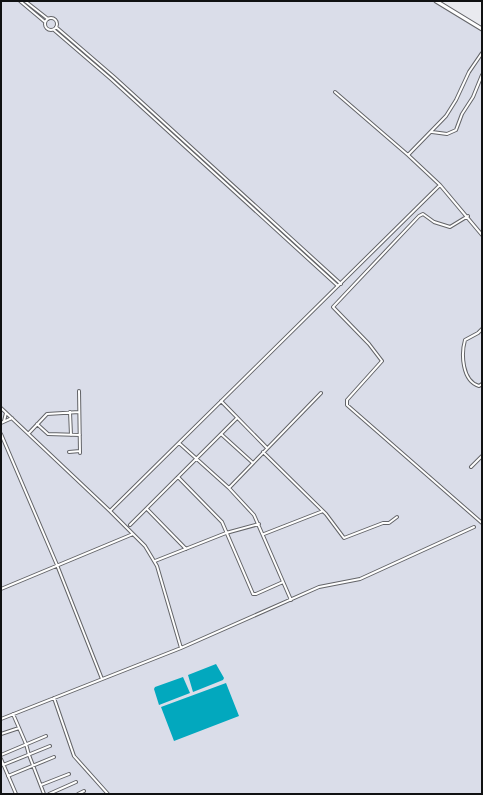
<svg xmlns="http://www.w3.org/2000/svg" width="483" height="795" viewBox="0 0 483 795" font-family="Spectral,serif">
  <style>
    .built { fill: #dadde9 }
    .water { fill: #02a8be }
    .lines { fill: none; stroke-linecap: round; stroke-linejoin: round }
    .street-casing { stroke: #636468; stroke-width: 4 }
    .secondary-casing { stroke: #636468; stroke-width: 5 }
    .street { stroke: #fff; stroke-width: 2 }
    .secondary { stroke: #fff; stroke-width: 3 }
  </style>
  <rect width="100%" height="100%" fill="#e9eaef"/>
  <!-- built -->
  <path class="built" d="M1 1H434L482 31V794H1Z"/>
  <!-- water -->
  <path class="water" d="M216 664 224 678 223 680 193 692 188 675Z
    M183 677 190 693 159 705 154 689 155 687Z
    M226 683 239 716 174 741 161 707Z"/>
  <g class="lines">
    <!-- street casing -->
    <g class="street-casing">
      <path id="street" d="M20 1 45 22
        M25 1 48 19
        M45 24a6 6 0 1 1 12 0a6 6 0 1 1-12 0Z
        M56 27 114 77 341 284
        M54 30 111 79 338 286
        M335 92 408 155 440 185 482 235
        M432 132 447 134 456 130 462 114 473 97 482 75
        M408 155 446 116 456 100 469 72 482 53
        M468 216 450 227 434 222 423 214 419 216 333 307 369 344 382 361 347 400V405L482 523
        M482 329 478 333 465 340C461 354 462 381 479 386L482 384
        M79 391 80 453
        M221 401 267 448
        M1 408 110 511 145 546 157 566 181 648 1 719
        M70 412 71 435
        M4 421 6 413
        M1 423 12 418
        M37 424 48 434 80 435
        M29 433 47 414 79 412
        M1 434 57 565 102 679
        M221 434 253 463
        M179 443 229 488 254 515 291 600
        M69 452 80 451
        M263 452 326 514 344 538 383 523H389L397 517
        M471 467 482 456
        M178 477 222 522 253 594H256L283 582
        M229 488 321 393
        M147 509 186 549
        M110 511 440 185
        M130 525 237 418
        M264 534 323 511
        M155 561 226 533 259 524
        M1 589 133 534
        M181 648 319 587 360 579 474 527
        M54 698 74 756 108 794
        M13 714 26 744 29 755 44 794
        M1 734 19 728
        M1 755 46 736
        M1 759 16 794
        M3 765 50 746
        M8 776 54 757
        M41 785 69 774
        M49 794 76 782
        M78 794 84 791"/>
    </g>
    <!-- secondary casing -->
    <g class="secondary-casing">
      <path id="secondary" d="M436 1 482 29"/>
    </g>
    <!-- street -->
    <use href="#street" class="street"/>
    <!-- secondary -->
    <use href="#secondary" class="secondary"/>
  </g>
  <!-- border -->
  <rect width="483" height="795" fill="none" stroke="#101112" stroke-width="4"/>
</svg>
